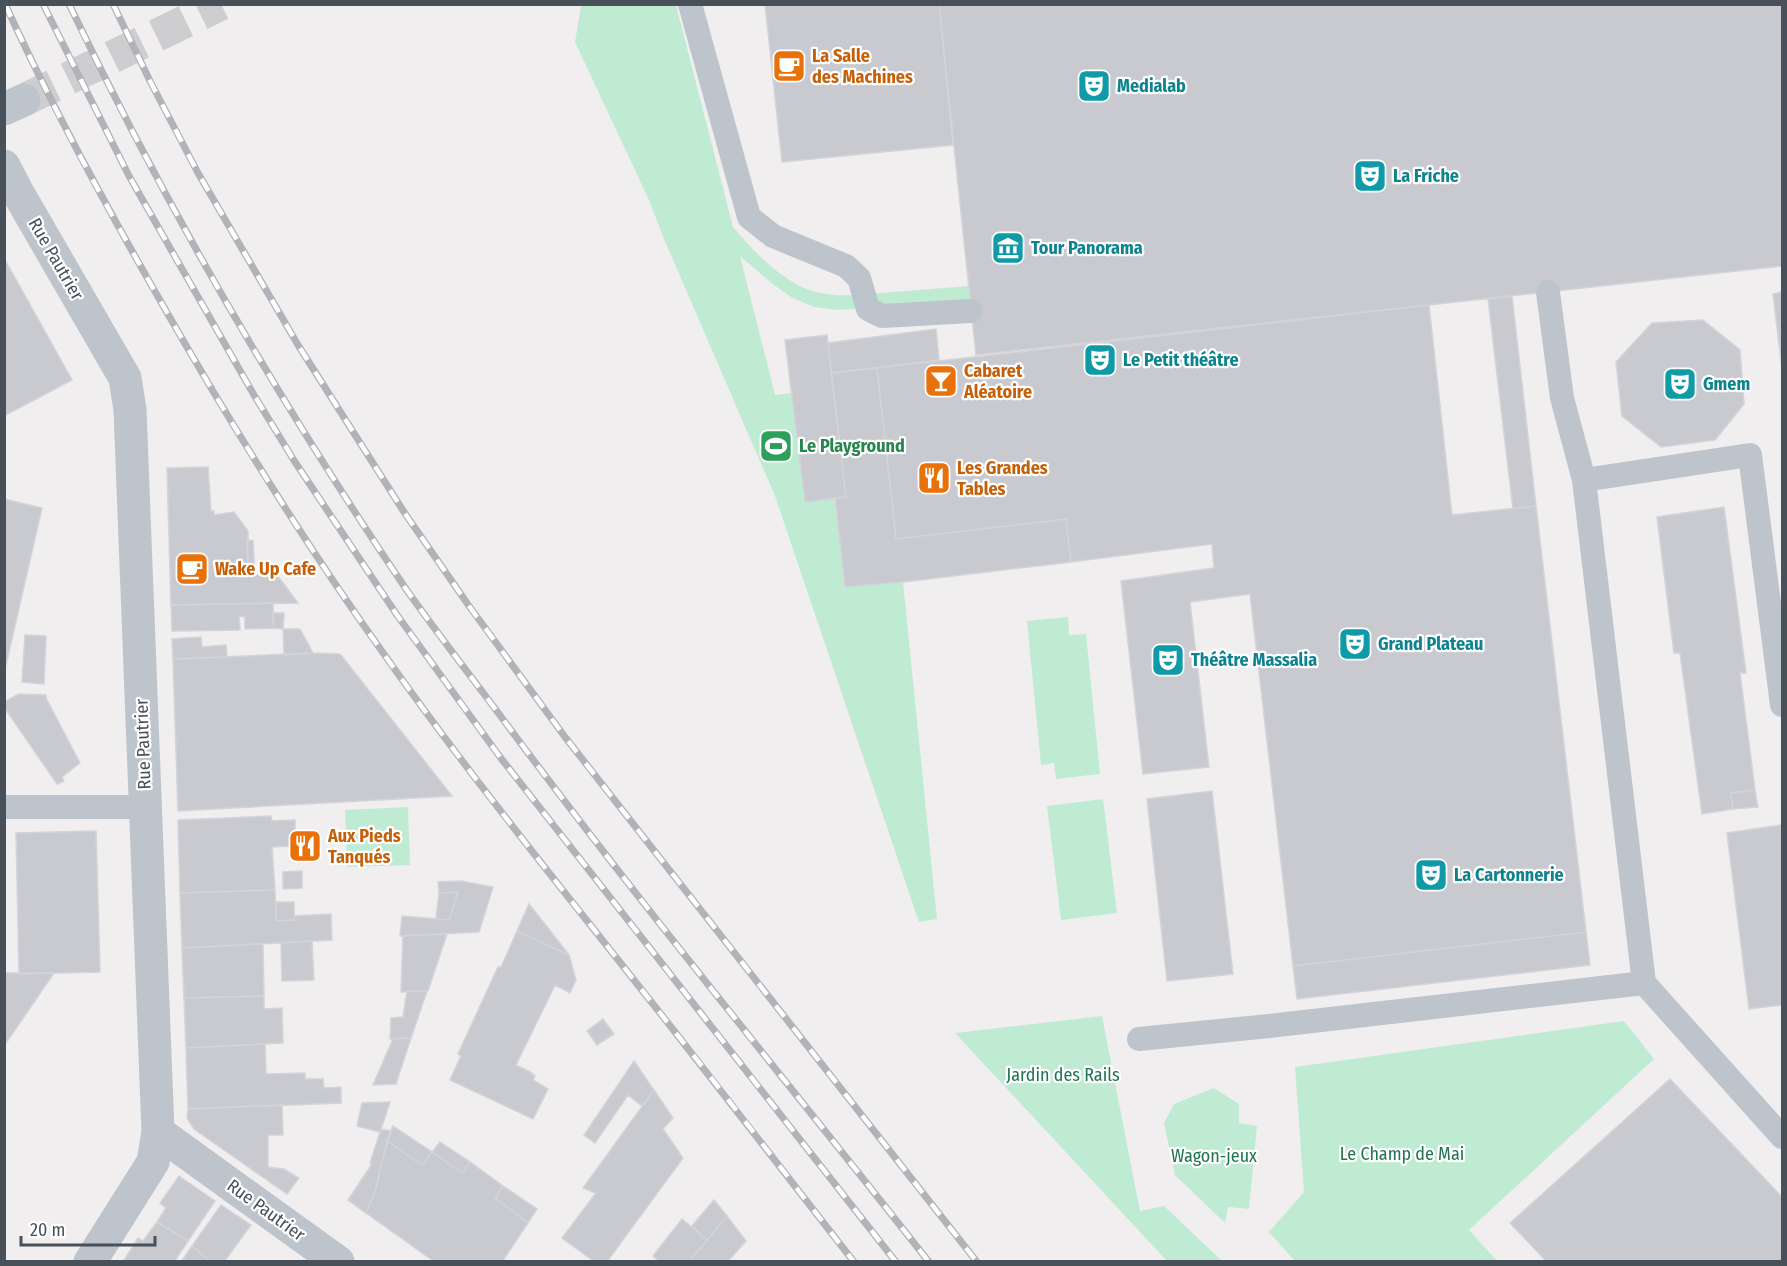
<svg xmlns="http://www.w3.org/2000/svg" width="1787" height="1266" viewBox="0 0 1787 1266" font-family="'Fira Sans Condensed',sans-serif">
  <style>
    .green { fill: #c0ebd3 }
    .building { fill: #c9cad0; stroke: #d2d4d9; stroke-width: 1.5 }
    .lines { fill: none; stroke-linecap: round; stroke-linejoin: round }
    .street-tunnel { stroke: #ceced0; stroke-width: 33; stroke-dasharray: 33 16; stroke-linecap: butt }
    .lane { stroke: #bec4cc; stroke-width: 24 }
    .street { stroke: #bec4cc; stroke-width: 33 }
    .rail-casing { stroke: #b1b3b8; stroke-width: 7 }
    .rail { stroke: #fff; stroke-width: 4.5; stroke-dasharray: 14; stroke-linecap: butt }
    .labels { text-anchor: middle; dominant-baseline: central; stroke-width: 4.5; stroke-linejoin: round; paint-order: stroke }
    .food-label { font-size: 18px; font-weight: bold; fill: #c56008; stroke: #fff; text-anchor: start }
    .culture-label { font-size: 18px; font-weight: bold; fill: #0d838f; stroke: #fff; text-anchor: start }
    .street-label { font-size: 18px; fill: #48505a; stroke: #fff }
    .leisure-label { font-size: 18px; font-weight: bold; fill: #27864d; stroke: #fff; text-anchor: start }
    .park-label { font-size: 18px; fill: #1f7550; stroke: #fff }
  </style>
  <rect width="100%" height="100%" fill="#f0eeee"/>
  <!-- green -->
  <path class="green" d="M581 5H676L733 227C752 249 772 271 798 285 828 301 863 294 894 292 919 290 944 288 968 286L970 302 838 310 814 307 791 297 770 282 740 256 775 395 792 393 805 502 835 498 845 587 903 582 937 919 919 922 775 496 664 239 649 200 575 42Z
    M1068 617 1069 635 1086 634 1100 774 1056 779 1054 763 1041 765 1027 621Z
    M1103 799 1117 913 1061 920 1047 806Z
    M408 807 410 865 347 867 345 810Z
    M1102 1016 1140 1211 1164 1206 1222 1261H1167L955 1033Z
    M1624 1021 1654 1059 1469 1230 1497 1261H1295L1269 1232 1304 1192 1295 1067Z
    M1214 1088 1239 1104V1123L1257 1126 1249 1209 1228 1207 1225 1223 1175 1175 1164 1123 1174 1104Z"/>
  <!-- building -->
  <path class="building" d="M765 4H939L953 145 782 162Z
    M939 4H1782V266L976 355Z
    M4 258 72 380 4 416Z
    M1782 292V369L1773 294Z
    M1512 296 1536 506 1513 509 1488 299Z
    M1429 305 1452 515 1536 506 1586 932 1293 966 1250 594 1190 602 1209 767 1143 774 1121 581 1214 568 1212 544 1071 562 1066 519 896 539 877 368Z
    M1703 320 1740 350 1744 404 1715 440 1661 447 1622 416 1616 362 1652 323Z
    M936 329 939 360 831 373 828 343Z
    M827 335 846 497 805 502 785 340Z
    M877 368 896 539 1066 519 1071 562 903 582 845 587 835 498 846 497 831 373Z
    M208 467 211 511H214V515L234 512 248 531V575H277L298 603 171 605 167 468Z
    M4 499 42 508 4 674Z
    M1724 507 1746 673H1740L1755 790 1731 793 1733 809 1702 814 1680 653H1674L1657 517Z
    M247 540 253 541 255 576 248 575Z
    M273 603 274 628 245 629V617L239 616 240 630 172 631 171 605Z
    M272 613H284L283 629 274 628Z
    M283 629H300L313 653 284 655Z
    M25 635 46 636 44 684 22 682Z
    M201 637 202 647 226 645 227 657 173 659 172 639Z
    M313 653 339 654 341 655 452 796 178 811 173 659Z
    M19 694 46 695V698L80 763 62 777 64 781 57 784 4 707V702Z
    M1755 790 1758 807 1733 809 1731 793Z
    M1212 791 1233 974 1167 981 1147 799Z
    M271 816 272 821 295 820V846L272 847 275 890 180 893 178 820Z
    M1782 825V1005L1749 1009 1727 833Z
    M96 831 100 972 19 974 16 833Z
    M302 871V888L283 889V872Z
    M461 881 493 887 479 932 400 936 402 916 449 920 458 892 439 893 438 882Z
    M275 890 276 921 294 920V916L331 914 332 940 182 948 180 893Z
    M458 892 449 920 436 919 439 893Z
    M276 902H294V920L276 921Z
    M529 904 552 933 569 955 517 931Z
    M517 931 569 955 576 980 570 993 555 985 516 1065 530 1072 535 1076 533 1080 548 1089 533 1119 450 1080 461 1056 458 1054 498 967H501Z
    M1586 932 1590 965 1297 999 1293 966Z
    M447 934 428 991 401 992 403 936Z
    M312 941 314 980 282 981 281 943Z
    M263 944 264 996 184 998 182 948Z
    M4 973H54L4 1046Z
    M407 991H427L411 1038 390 1039 391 1018 403 1017Z
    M264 996V1009L282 1008 283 1043 186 1048 184 998Z
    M603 1019 614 1034 597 1045 587 1031Z
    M411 1038 396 1084 373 1085 393 1039Z
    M265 1044 266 1074 305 1073V1079H323L324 1088 341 1087V1103L188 1109 186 1048Z
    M634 1061 654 1090 642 1106 628 1095 595 1143 584 1135Z
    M1670 1079 1782 1197V1262H1547L1510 1223Z
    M654 1090 673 1118 663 1129 683 1158 609 1259 605 1262H595L562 1238 596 1193 583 1188Z
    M390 1102 380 1132 357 1126 362 1103Z
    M282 1105 283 1135H268V1167L284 1169 299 1178 287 1194 194 1129 187 1118 188 1109Z
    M393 1126 432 1152 422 1165 387 1141Z
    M381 1129 391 1131 382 1161 375 1192 366 1213 348 1200 372 1164 370 1163Z
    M387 1141 422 1165 432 1152 462 1173 470 1162 503 1186 495 1198 528 1223 502 1262H435L366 1213 375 1192Z
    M440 1142 470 1162 462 1173 432 1152Z
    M179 1176 215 1201 188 1241 157 1222 166 1208 160 1203Z
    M503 1186 537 1209 528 1223 495 1198Z
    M714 1200 727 1216 707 1240 692 1226Z
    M221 1205 251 1225 224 1262H211L192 1246Z
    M727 1216 746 1241 729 1260 731 1262H689Z
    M682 1219 707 1240 689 1262H660L653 1256Z
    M157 1222 188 1241 174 1262H123L138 1238 143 1241Z
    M192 1246 211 1262H181Z"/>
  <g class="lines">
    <!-- street-tunnel -->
    <path class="street-tunnel" d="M24 100 221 4"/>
    <!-- lane -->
    <path class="lane" d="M690 4 749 217 773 236 846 266 859 278 868 309 882 316 971 311
      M1548 292 1562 398 1584 480 1644 983 1782 1137
      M1584 480 1750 455 1782 705
      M4 807H145
      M1139 1039 1269 1026 1644 983"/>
    <!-- street -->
    <path class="street" d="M4 109 24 100
      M4 166 18 193 125 378 130 410 158 1132 153 1162 90 1262
      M158 1132 338 1262"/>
    <!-- rail casing -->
    <g class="rail-casing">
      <path id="rail" d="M5 4C53 109 108 210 165 309 233 428 306 545 386 657 477 786 578 908 675 1032 735 1108 794 1185 854 1262
        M43 4 129 176 254 395 295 462 397 615 500 757 896 1262
        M69 4C166 207 280 403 406 589 437 633 470 675 502 718 639 903 787 1081 929 1262
        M113 4 150 81 198 173 298 345 404 512 469 606 565 737 977 1262"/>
    </g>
    <!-- rail -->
    <use href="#rail" class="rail"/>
  </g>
  <!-- icons -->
  <defs>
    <g id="cafe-square" transform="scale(1.725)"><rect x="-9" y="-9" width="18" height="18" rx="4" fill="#e8710a" stroke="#fff"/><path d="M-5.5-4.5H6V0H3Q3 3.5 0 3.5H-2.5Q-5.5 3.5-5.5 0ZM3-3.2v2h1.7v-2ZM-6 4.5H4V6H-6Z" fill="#fff"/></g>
    <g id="theatre-square" transform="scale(1.725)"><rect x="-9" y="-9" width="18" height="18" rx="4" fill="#0f9aa8" stroke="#fff"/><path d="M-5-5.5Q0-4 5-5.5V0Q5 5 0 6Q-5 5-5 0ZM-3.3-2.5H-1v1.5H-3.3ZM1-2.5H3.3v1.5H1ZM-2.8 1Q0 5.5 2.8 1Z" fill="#fff"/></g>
    <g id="museum-square" transform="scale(1.725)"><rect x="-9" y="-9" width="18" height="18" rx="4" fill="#0f9aa8" stroke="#fff"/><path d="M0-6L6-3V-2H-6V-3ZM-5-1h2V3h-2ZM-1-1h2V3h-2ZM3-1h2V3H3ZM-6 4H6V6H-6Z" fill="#fff"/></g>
    <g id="bar-square" transform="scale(1.725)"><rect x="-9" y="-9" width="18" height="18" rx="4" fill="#e8710a" stroke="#fff"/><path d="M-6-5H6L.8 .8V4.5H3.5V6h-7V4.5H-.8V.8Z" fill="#fff"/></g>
    <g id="stadium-square" transform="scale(1.725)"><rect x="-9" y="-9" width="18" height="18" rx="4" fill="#2e9e5b" stroke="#fff"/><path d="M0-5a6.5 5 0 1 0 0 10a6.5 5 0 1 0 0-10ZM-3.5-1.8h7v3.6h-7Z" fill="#fff"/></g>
    <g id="restaurant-square" transform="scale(1.725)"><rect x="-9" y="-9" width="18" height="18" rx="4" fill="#e8710a" stroke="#fff"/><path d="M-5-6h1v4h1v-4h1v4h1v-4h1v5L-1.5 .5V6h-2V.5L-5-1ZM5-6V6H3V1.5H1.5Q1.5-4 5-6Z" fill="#fff"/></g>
  </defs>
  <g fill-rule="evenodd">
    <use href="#cafe-square" x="789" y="66"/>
    <use href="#theatre-square" x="1094" y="86"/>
    <use href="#theatre-square" x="1370" y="176"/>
    <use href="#museum-square" x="1008" y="248"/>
    <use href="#theatre-square" x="1100" y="360"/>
    <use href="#bar-square" x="941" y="381"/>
    <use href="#theatre-square" x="1680" y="384"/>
    <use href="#stadium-square" x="776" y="446"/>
    <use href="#restaurant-square" x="934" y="478"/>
    <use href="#cafe-square" x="192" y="569"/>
    <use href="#theatre-square" x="1355" y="644"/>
    <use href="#theatre-square" x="1168" y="660"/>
    <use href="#restaurant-square" x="305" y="846"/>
    <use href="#theatre-square" x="1431" y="875"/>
  </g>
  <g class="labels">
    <!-- food labels -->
    <g class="food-label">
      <text x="812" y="56">La Salle<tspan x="812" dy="21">des Machines</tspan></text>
      <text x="964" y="371">Cabaret<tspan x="964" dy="21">Aléatoire</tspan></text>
      <text x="957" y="468">Les Grandes<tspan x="957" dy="21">Tables</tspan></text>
      <text x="215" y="569">Wake Up Cafe</text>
      <text x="328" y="836">Aux Pieds<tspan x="328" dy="21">Tanqués</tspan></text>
    </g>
    <!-- culture labels -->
    <g class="culture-label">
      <text x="1117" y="86">Medialab</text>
      <text x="1393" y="176">La Friche</text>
      <text x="1031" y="248">Tour Panorama</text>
      <text x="1123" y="360">Le Petit théâtre</text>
      <text x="1703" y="384">Gmem</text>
      <text x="1378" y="644">Grand Plateau</text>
      <text x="1191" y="660">Théâtre Massalia</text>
      <text x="1454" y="875">La Cartonnerie</text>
    </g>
    <!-- street labels -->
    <g class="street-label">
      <text transform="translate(56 259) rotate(60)">Rue Pautrier</text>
      <text transform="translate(143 744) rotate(-92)">Rue Pautrier</text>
      <text transform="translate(266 1210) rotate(36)">Rue Pautrier</text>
    </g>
    <!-- leisure labels -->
    <g class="leisure-label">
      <text x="799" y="446">Le Playground</text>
    </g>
    <!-- park labels -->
    <g class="park-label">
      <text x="1063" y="1075">Jardin des Rails</text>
      <text x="1402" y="1154">Le Champ de Mai</text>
      <text x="1214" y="1156">Wagon-jeux</text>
    </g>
  </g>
  <!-- border -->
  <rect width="1787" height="1266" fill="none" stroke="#48505a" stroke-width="12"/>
  <!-- scale -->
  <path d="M21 1236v9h134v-9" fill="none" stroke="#48505a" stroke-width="3"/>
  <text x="30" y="1236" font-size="18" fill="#48505a" stroke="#ffffff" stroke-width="4.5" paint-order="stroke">20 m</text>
</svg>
